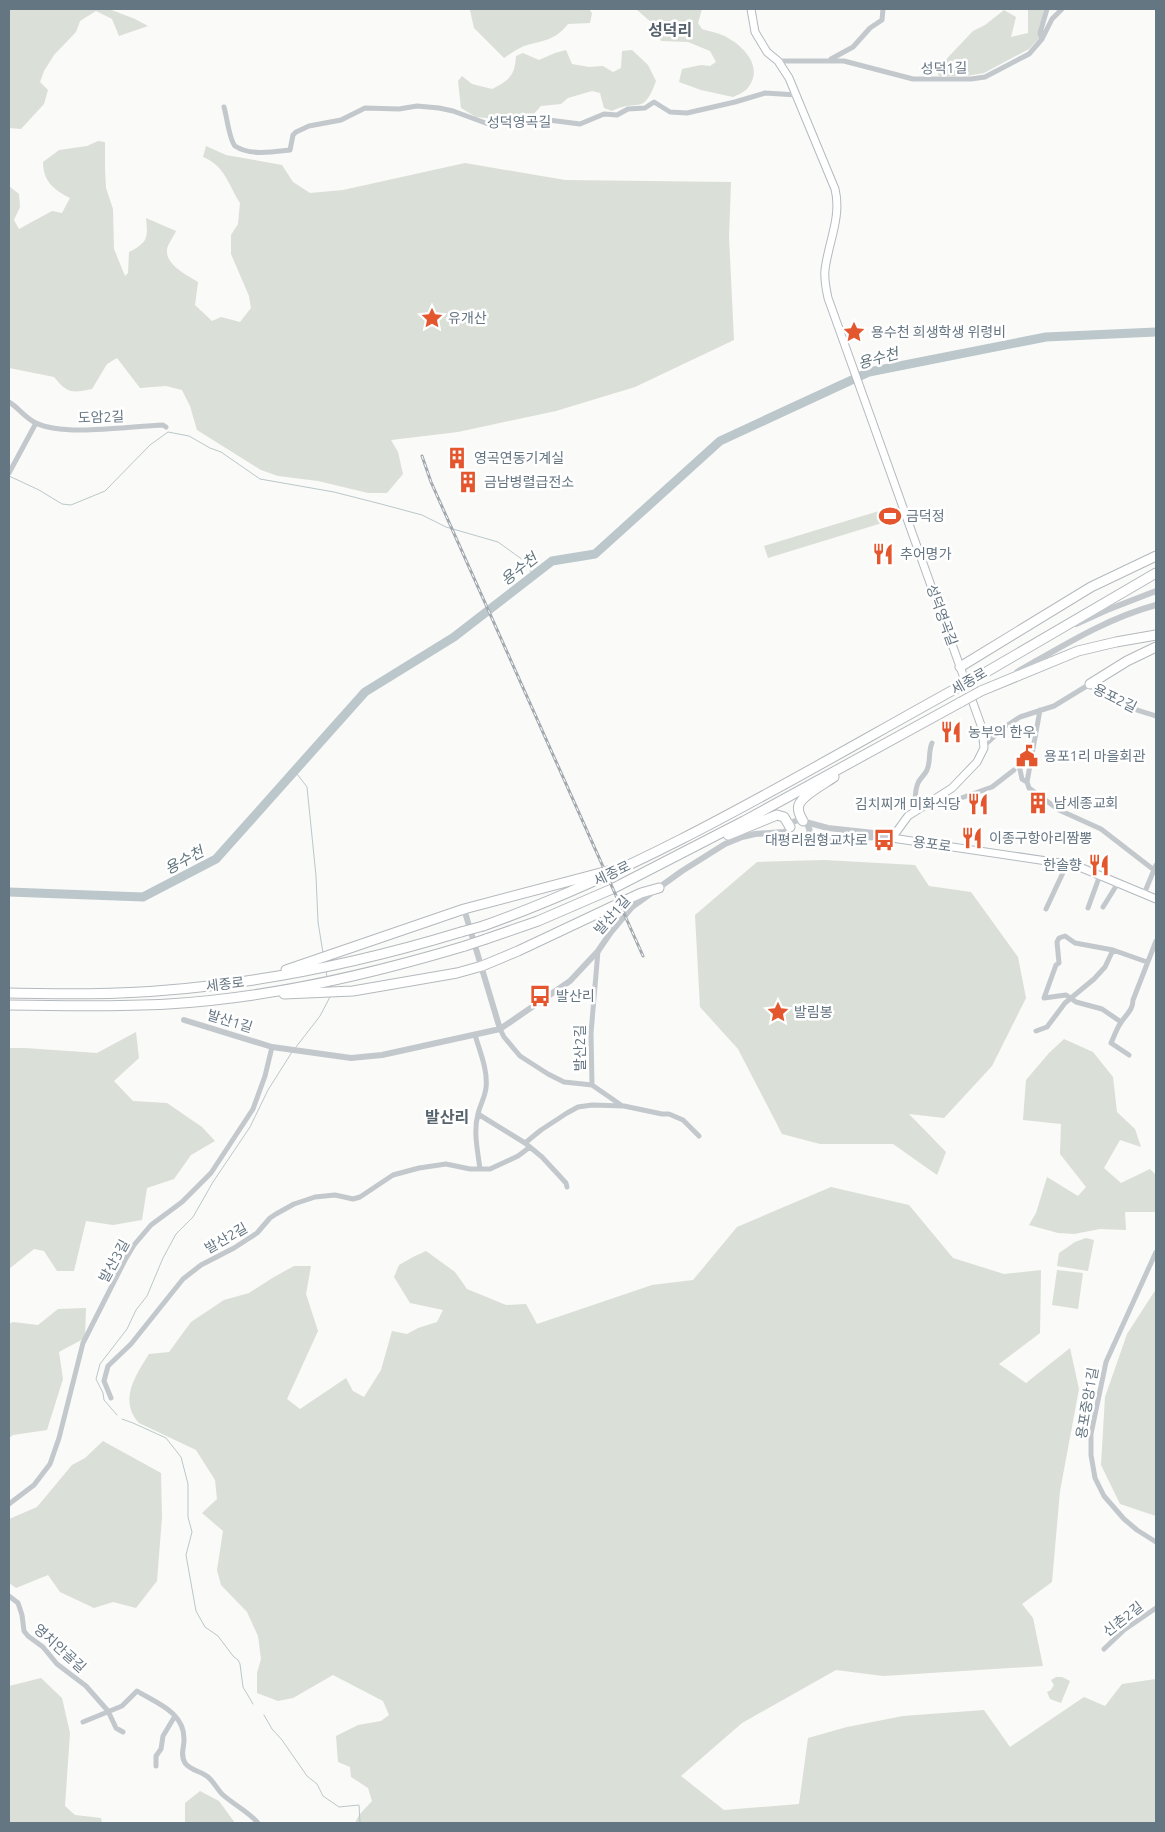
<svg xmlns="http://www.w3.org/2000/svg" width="1165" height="1832" viewBox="0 0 1165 1832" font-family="Ubuntu,'Noto Sans KR',sans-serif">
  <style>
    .green { fill: #dadfd7 }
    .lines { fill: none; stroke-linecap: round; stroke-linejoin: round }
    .stream { stroke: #bbc7cb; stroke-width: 1 }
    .river { stroke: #bbc7cb; stroke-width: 9 }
    .secondary-casing { stroke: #b3babf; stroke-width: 9 }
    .trunk-casing { stroke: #b4b9bd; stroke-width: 11 }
    .minor { stroke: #c3c8cc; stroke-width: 5 }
    .tertiary { stroke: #c3c8cc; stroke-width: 6 }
    .secondary { stroke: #fff; stroke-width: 7 }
    .trunk { stroke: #fff; stroke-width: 9 }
    .rail-casing { stroke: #a2aab0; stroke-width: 3 }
    .rail { stroke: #fff; stroke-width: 1; stroke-dasharray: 4; stroke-linecap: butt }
    .trunk-bridge-casing { stroke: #b4b9bd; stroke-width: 11; stroke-linecap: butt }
    .trunk-bridge { stroke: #fff; stroke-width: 9 }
    .labels { text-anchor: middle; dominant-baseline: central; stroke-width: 5; stroke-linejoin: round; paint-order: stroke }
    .street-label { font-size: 14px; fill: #657683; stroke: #fff }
    .poi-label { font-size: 14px; fill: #657683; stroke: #fff; text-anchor: start }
    .water-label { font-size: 15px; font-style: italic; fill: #60757c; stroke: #fff }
    .quarter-label { font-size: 16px; font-weight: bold; fill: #57646e; stroke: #fff }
  </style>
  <rect width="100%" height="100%" fill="#fafaf8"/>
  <!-- green -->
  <path class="green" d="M9 9 30 10 109 9 135 19 148 26 119 36 112 19 96 11 80 21 76 32 54 55 44 71 40 82 48 90 44 104 21 129 9 128Z
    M471 9H589L592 13 590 23 568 24C555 41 543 40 524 46 517 49 510 54 504 58L474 28 470 10Z
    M636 9H702L698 23 702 29C710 32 721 33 728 38 746 48 764 69 747 89 744 92 738 95 733 97L701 90 679 82 682 69 701 65 710 66 716 62 710 51 688 42 661 41 652 23Z
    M1028 9H1044L1040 37 1029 49 984 73 967 76H939L936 70 973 31 985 25 1004 10 1016 17 1011 37 1028 33Z
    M566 50 572 64 589 67 603 66 613 72 621 68 622 51 632 50 648 65 656 81C643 117 638 98 612 111L604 108 600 93 592 91 568 98 561 104 541 106 532 116 496 119 476 117 461 108 458 81 462 76 472 84 492 89C509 80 515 76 516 56L523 53 539 60 555 53Z
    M98 141 105 142V169L106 188 113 209 114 249 125 276 128 273 129 252C148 242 148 238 146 218L176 231C174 236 168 244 167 249 165 265 187 275 198 282L195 305 212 321 221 317 240 322 251 308 249 296 231 254V235L238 224 240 203C228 184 225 166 203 157L206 146 226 155 282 165 293 182 310 193 343 190 465 163 565 180 731 182 729 237 734 340 635 387 556 411 458 432 391 440 398 452 403 474 387 493H368L318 481 278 476 261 470 197 430 190 406 182 390 166 386 140 388 117 358 107 364 92 389C72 393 68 394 54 377L9 368V186L19 194 20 207 14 220 19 229 52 211 62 213 70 198C54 190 43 181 43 162L59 150 87 146Z
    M879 511 882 523 768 558 764 546Z
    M824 860 915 865 929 886 971 892 1018 957 1026 998 992 1066 944 1118 909 1114 946 1152 937 1175 893 1144H820L782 1134 738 1049 700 1007 695 915 757 862Z
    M136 1032 139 1058 114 1081 133 1101 167 1103 202 1127 215 1141 191 1155 174 1179 147 1188 142 1220 113 1225 86 1221 74 1271H57L44 1251 34 1249 9 1269V1048H25L97 1053Z
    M1064 1039 1093 1052 1113 1077 1117 1112 1135 1129 1141 1147 1120 1140 1104 1168 1121 1183 1150 1169 1156 1175V1212H1125L1126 1230 1100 1229 1074 1234 1058 1233 1029 1225 1036 1213 1047 1177 1078 1196 1086 1187 1060 1154 1061 1124 1023 1120 1026 1080 1049 1053Z
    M831 1187 909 1205 953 1258 1004 1274 1041 1270 1040 1333 999 1364 1026 1383 1070 1348 1079 1389 1060 1491 1052 1582 1022 1604 1033 1618 1043 1666 883 1676 836 1670 742 1723 681 1776 724 1810 799 1804 808 1738 847 1727 903 1716 984 1710 1010 1747 1084 1697 1105 1706 1122 1684 1156 1679V1823H355L359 1815 372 1801 368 1788 351 1777 350 1767 338 1762 336 1736 358 1725 381 1721 389 1715 383 1701 333 1675 293 1698 278 1701 257 1693V1673L261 1659 258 1636 247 1612 221 1585 217 1570 223 1531 202 1513 217 1499 215 1480 196 1450 139 1423C118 1400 136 1375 149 1354L169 1352 191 1322 224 1300 249 1293 274 1277 294 1266H311L306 1294 318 1331 287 1399 300 1409 346 1378 353 1391 364 1397 381 1370 392 1331 407 1334 418 1328 437 1322 443 1310 410 1303 394 1277 399 1265 413 1257 426 1251 455 1272 467 1289 506 1305 526 1304 537 1324 652 1285 693 1280 737 1227Z
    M1086 1238 1094 1240 1088 1271 1057 1266 1059 1253 1075 1242Z
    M1057 1270 1083 1273 1078 1309 1052 1305Z
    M1156 1289V1516L1120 1504 1101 1465 1105 1397 1127 1334Z
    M86 1308 85 1338 59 1352 63 1379 47 1430 13 1435 9 1438V1324L13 1322 38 1325 58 1309Z
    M103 1441 161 1473 162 1517 157 1581 136 1608 113 1602 94 1608 60 1592 48 1575 16 1588 9 1583V1519L37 1507 72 1465 85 1458Z
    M1056 1677H1062L1070 1681 1061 1703 1050 1699 1047 1692 1051 1690 1054 1685 1051 1680Z
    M41 1678 62 1698 70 1733 65 1806 75 1815 101 1818 102 1823H9V1686Z
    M200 1791 219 1801 235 1823H185V1803Z"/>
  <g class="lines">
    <!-- stream -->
    <path class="stream" d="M9 476 39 490 62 504 71 505 105 491 150 445 168 432 189 436 210 448 221 452 260 479 334 492 381 504 422 515 446 527 498 542 523 560 534 576
      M294 770 307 787 316 876 318 922 323 953
      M326 969 327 978
      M296 1047 320 1016 330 997
      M117 1415 104 1400 103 1393 96 1379 100 1364 127 1329 136 1310 147 1296 163 1258 176 1234 193 1217 213 1182 250 1127 268 1090 292 1052
      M122 1419 133 1423 166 1438 181 1457 188 1484V1517L192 1532 186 1555 196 1611 205 1627 218 1636 233 1656 238 1660 240 1664 243 1687 253 1704
      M264 1715 272 1729 282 1740 307 1776 317 1784 323 1796 339 1807 359 1805 360 1823"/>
    <!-- river -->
    <path class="river" d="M9 892 143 897 216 859 365 692 454 637 552 561 595 554 720 441 869 372 1046 337 1156 332"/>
    <!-- secondary casing -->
    <g class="secondary-casing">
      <path id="secondary" d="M751 9 755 32 767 52 778 61 789 78 835 189C842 217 828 243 825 270 824 280 826 289 828 298L982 728 984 748 977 762 952 788 908 816 892 838 1067 864 1082 868 1156 899"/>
    </g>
    <!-- trunk casing -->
    <g class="trunk-casing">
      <path id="trunk" d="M960 667 1091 587 1156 556
        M976 678 1156 573
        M1090 684 1127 661 1156 647
        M981 691 1078 651 1116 642 1156 635
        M803 821C800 816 797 810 799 805 802 795 826 783 834 777
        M728 835 777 815 784 817 790 827
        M483 926C649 867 801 774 955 689
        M486 939 538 921 612 889 744 821 961 702
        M286 970 464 909 608 871
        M9 993C62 994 115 995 168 990 267 982 366 961 461 932
        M284 994 353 991 457 973 482 966 518 951 641 893 659 888
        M9 1005C62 1006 115 1007 168 1004 269 998 368 975 465 946"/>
    </g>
    <!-- minor -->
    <path class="minor" d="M1042 39 1040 33 1047 9
      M831 59 853 47 870 28 882 20 883 9
      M778 61H844L913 79H971L985 77 1029 54 1042 39 1052 19 1062 9
      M224 107C227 117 229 139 235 146 250 156 273 152 290 150L293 135 296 132 309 126 341 120 365 108 399 109 417 106 439 108 453 111 491 125 509 119H541L580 124 604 114 617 115 628 109 645 108 654 102 670 112 687 113 735 102 765 93 797 95
      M9 402C19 408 25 418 36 423 65 437 130 426 163 425L166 427
      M9 473 36 423
      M1040 710 1027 782 1029 788 1059 810 1101 829 1154 870
      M984 746 1003 728 1020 717 1054 706 1090 684C1105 702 1134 709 1156 716
      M1019 765 1022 779 1027 782
      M944 794 950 802 992 787 1014 770
      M915 812C915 803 914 792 918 783 920 778 925 775 927 770 931 761 928 752 932 743
      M1144 894 1156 865
      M1103 907 1118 883
      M1088 908 1100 875
      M1046 909 1067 864
      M598 951 591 1033 592 1085 621 1105
      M1121 1022 1102 1009 1076 1002 1066 995 1044 998 1056 965 1059 963 1057 942 1059 938 1065 936 1075 943 1113 950 1147 962
      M500 1029 504 1037 520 1056 548 1074 564 1082 592 1085
      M1036 1031 1047 1027 1065 1003 1094 979 1105 967 1113 950
      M475 1035C480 1052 488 1070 486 1088 485 1097 480 1105 478 1114 473 1132 478 1152 480 1169
      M1129 1055 1111 1043C1114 1037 1116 1030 1120 1024 1125 1015 1133 1011 1133 1000L1156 941
      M478 1114 525 1143 542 1157 566 1183 567 1187
      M525 1143 541 1130 567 1113 578 1107 592 1105 624 1106 662 1114H669L683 1120 699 1136
      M1156 1252 1106 1362 1091 1434V1455L1095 1478 1104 1496 1124 1519 1137 1530 1156 1542
      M111 1398 104 1381 108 1366 131 1344 183 1279 201 1265 234 1248 257 1233 270 1218 276 1214 294 1204 315 1197 335 1195 353 1199 360 1197 393 1175 419 1168 446 1164 470 1169H490L518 1156 530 1147
      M9 1504 34 1485 50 1464 59 1438 83 1343 125 1260 134 1245 151 1225 182 1202 211 1173 253 1109 265 1076 272 1047
      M9 1596 18 1603 22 1615 24 1631 28 1636 43 1647 57 1664 86 1686 108 1711 116 1728 123 1732
      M1104 1649 1124 1630 1156 1608
      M83 1722 122 1706 137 1691C156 1703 185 1712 184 1740 184 1748 180 1755 185 1763 191 1771 201 1771 208 1777 214 1782 217 1789 222 1794 234 1805 249 1812 258 1823
      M156 1766V1756L161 1749 163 1736 175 1716"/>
    <!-- tertiary -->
    <path class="tertiary" d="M1076 624 1107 610 1156 591
      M1017 672C1061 647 1107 618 1156 605
      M776 836 791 837 796 841H801L843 838 884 837
      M805 840C811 835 811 829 806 823
      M464 909 500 1029
      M184 1020 272 1047 351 1058 382 1055 500 1029 570 981 598 951 611 932 632 907 682 871 725 844 742 837 755 834 784 832 789 829 793 822 798 820 828 828 874 833 892 838"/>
    <!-- secondary -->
    <use href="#secondary" class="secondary"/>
    <!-- trunk -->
    <use href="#trunk" class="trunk"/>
    <!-- rail casing -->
    <g class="rail-casing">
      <path id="rail" d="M422 456 431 482 643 956"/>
    </g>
    <!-- rail -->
    <use href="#rail" class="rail"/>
    <!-- trunk-bridge casing -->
    <g class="trunk-bridge-casing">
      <path id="trunk-bridge" d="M955 689 976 678
        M961 702 981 691
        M461 932 483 926
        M465 946 486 939"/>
    </g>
    <!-- trunk-bridge -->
    <use href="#trunk-bridge" class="trunk-bridge"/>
  </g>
  <!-- icons -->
  <defs>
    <g id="sight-bare" transform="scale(1.725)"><path d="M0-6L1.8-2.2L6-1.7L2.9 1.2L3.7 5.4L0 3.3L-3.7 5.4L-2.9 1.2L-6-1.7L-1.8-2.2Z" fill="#e4572e" stroke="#fff" stroke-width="2.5" paint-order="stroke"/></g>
    <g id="building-bare" transform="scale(1.725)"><path d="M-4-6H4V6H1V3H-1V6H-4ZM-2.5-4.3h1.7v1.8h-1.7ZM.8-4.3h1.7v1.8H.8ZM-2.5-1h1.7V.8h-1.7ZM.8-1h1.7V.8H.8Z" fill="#e4572e" stroke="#fff" stroke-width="2.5" paint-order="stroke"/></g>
    <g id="stadium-bare" transform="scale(1.725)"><path d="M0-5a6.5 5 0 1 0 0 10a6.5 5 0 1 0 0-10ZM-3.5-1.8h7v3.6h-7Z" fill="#e4572e" stroke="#fff" stroke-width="2.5" paint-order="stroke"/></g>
    <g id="restaurant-bare" transform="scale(1.725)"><path d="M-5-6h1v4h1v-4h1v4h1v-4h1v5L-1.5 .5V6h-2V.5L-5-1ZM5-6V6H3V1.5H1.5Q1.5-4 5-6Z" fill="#e4572e" stroke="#fff" stroke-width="2.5" paint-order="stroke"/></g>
    <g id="civic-bare" transform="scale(1.725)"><path d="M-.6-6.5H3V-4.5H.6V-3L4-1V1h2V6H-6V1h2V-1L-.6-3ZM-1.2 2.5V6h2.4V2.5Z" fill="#e4572e" stroke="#fff" stroke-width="2.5" paint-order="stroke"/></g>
    <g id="bus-bare" transform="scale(1.725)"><path d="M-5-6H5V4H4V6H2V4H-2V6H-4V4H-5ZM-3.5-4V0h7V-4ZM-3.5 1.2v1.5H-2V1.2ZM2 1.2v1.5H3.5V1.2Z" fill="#e4572e" stroke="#fff" stroke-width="2.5" paint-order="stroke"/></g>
  </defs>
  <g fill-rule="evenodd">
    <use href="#sight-bare" x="432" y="318"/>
    <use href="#sight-bare" x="854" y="332"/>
    <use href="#building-bare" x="457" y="458"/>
    <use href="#building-bare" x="468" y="482"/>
    <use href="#stadium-bare" x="890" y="516"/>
    <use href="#restaurant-bare" x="883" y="554"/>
    <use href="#restaurant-bare" x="951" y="732"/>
    <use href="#civic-bare" x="1027" y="756"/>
    <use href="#building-bare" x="1038" y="803"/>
    <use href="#restaurant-bare" x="978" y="804"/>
    <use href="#restaurant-bare" x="972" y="838"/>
    <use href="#bus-bare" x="884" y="840"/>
    <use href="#restaurant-bare" x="1099" y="865"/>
    <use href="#bus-bare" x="540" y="996"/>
    <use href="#sight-bare" x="778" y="1012"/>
  </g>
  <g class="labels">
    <!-- street labels -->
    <g class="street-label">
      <text transform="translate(944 68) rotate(-1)">성덕1길</text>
      <text transform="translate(519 122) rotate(-1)">성덕영곡길</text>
      <text transform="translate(101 417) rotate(-2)">도암2길</text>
      <text transform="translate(942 615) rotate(70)">성덕영곡길</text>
      <text transform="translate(969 681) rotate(-30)">세종로</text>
      <text transform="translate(1115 698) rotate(26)">용포2길</text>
      <text transform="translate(932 844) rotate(8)">용포로</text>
      <text transform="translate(612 873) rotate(-26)">세종로</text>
      <text transform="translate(612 915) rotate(-49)">발산1길</text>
      <text transform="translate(225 984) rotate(-7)">세종로</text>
      <text transform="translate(230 1021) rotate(17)">발산1길</text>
      <text transform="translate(580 1048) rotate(-90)">발산2길</text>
      <text transform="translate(226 1238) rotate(-30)">발산2길</text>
      <text transform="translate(114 1261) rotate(-61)">발산3길</text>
      <text transform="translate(1087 1403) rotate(-80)">용포중앙1길</text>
      <text transform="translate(1123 1619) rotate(-38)">신촌2길</text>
      <text transform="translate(60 1648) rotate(42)">영치안골길</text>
    </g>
    <!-- poi labels -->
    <g class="poi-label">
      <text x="448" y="318">유개산</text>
      <text x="871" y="332">용수천 희생학생 위령비</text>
      <text x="474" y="458">영곡연동기계실</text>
      <text x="484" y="482">금남병렬급전소</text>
      <text x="906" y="516">금덕정</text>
      <text x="900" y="554">추어명가</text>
      <text x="968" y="732">농부의 한우</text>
      <text x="1044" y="756">용포1리 마을회관</text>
      <text x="1054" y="803">남세종교회</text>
      <text x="961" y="804" text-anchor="end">김치찌개 미화식당</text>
      <text x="989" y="838">이종구항아리짬뽕</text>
      <text x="868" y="840" text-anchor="end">대평리원형교차로</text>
      <text x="1082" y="865" text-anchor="end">한솔향</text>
      <text x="556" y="996">발산리</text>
      <text x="794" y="1012">발림봉</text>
    </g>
    <!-- water labels -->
    <g class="water-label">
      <text transform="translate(878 358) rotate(-15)">용수천</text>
      <text transform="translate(519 569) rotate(-38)">용수천</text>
      <text transform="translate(184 860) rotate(-28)">용수천</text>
    </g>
    <!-- quarter labels -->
    <g class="quarter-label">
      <text x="670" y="30">성덕리</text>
      <text x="447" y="1117">발산리</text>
    </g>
  </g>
  <!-- border -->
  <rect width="1165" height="1832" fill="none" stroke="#657683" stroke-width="20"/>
</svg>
